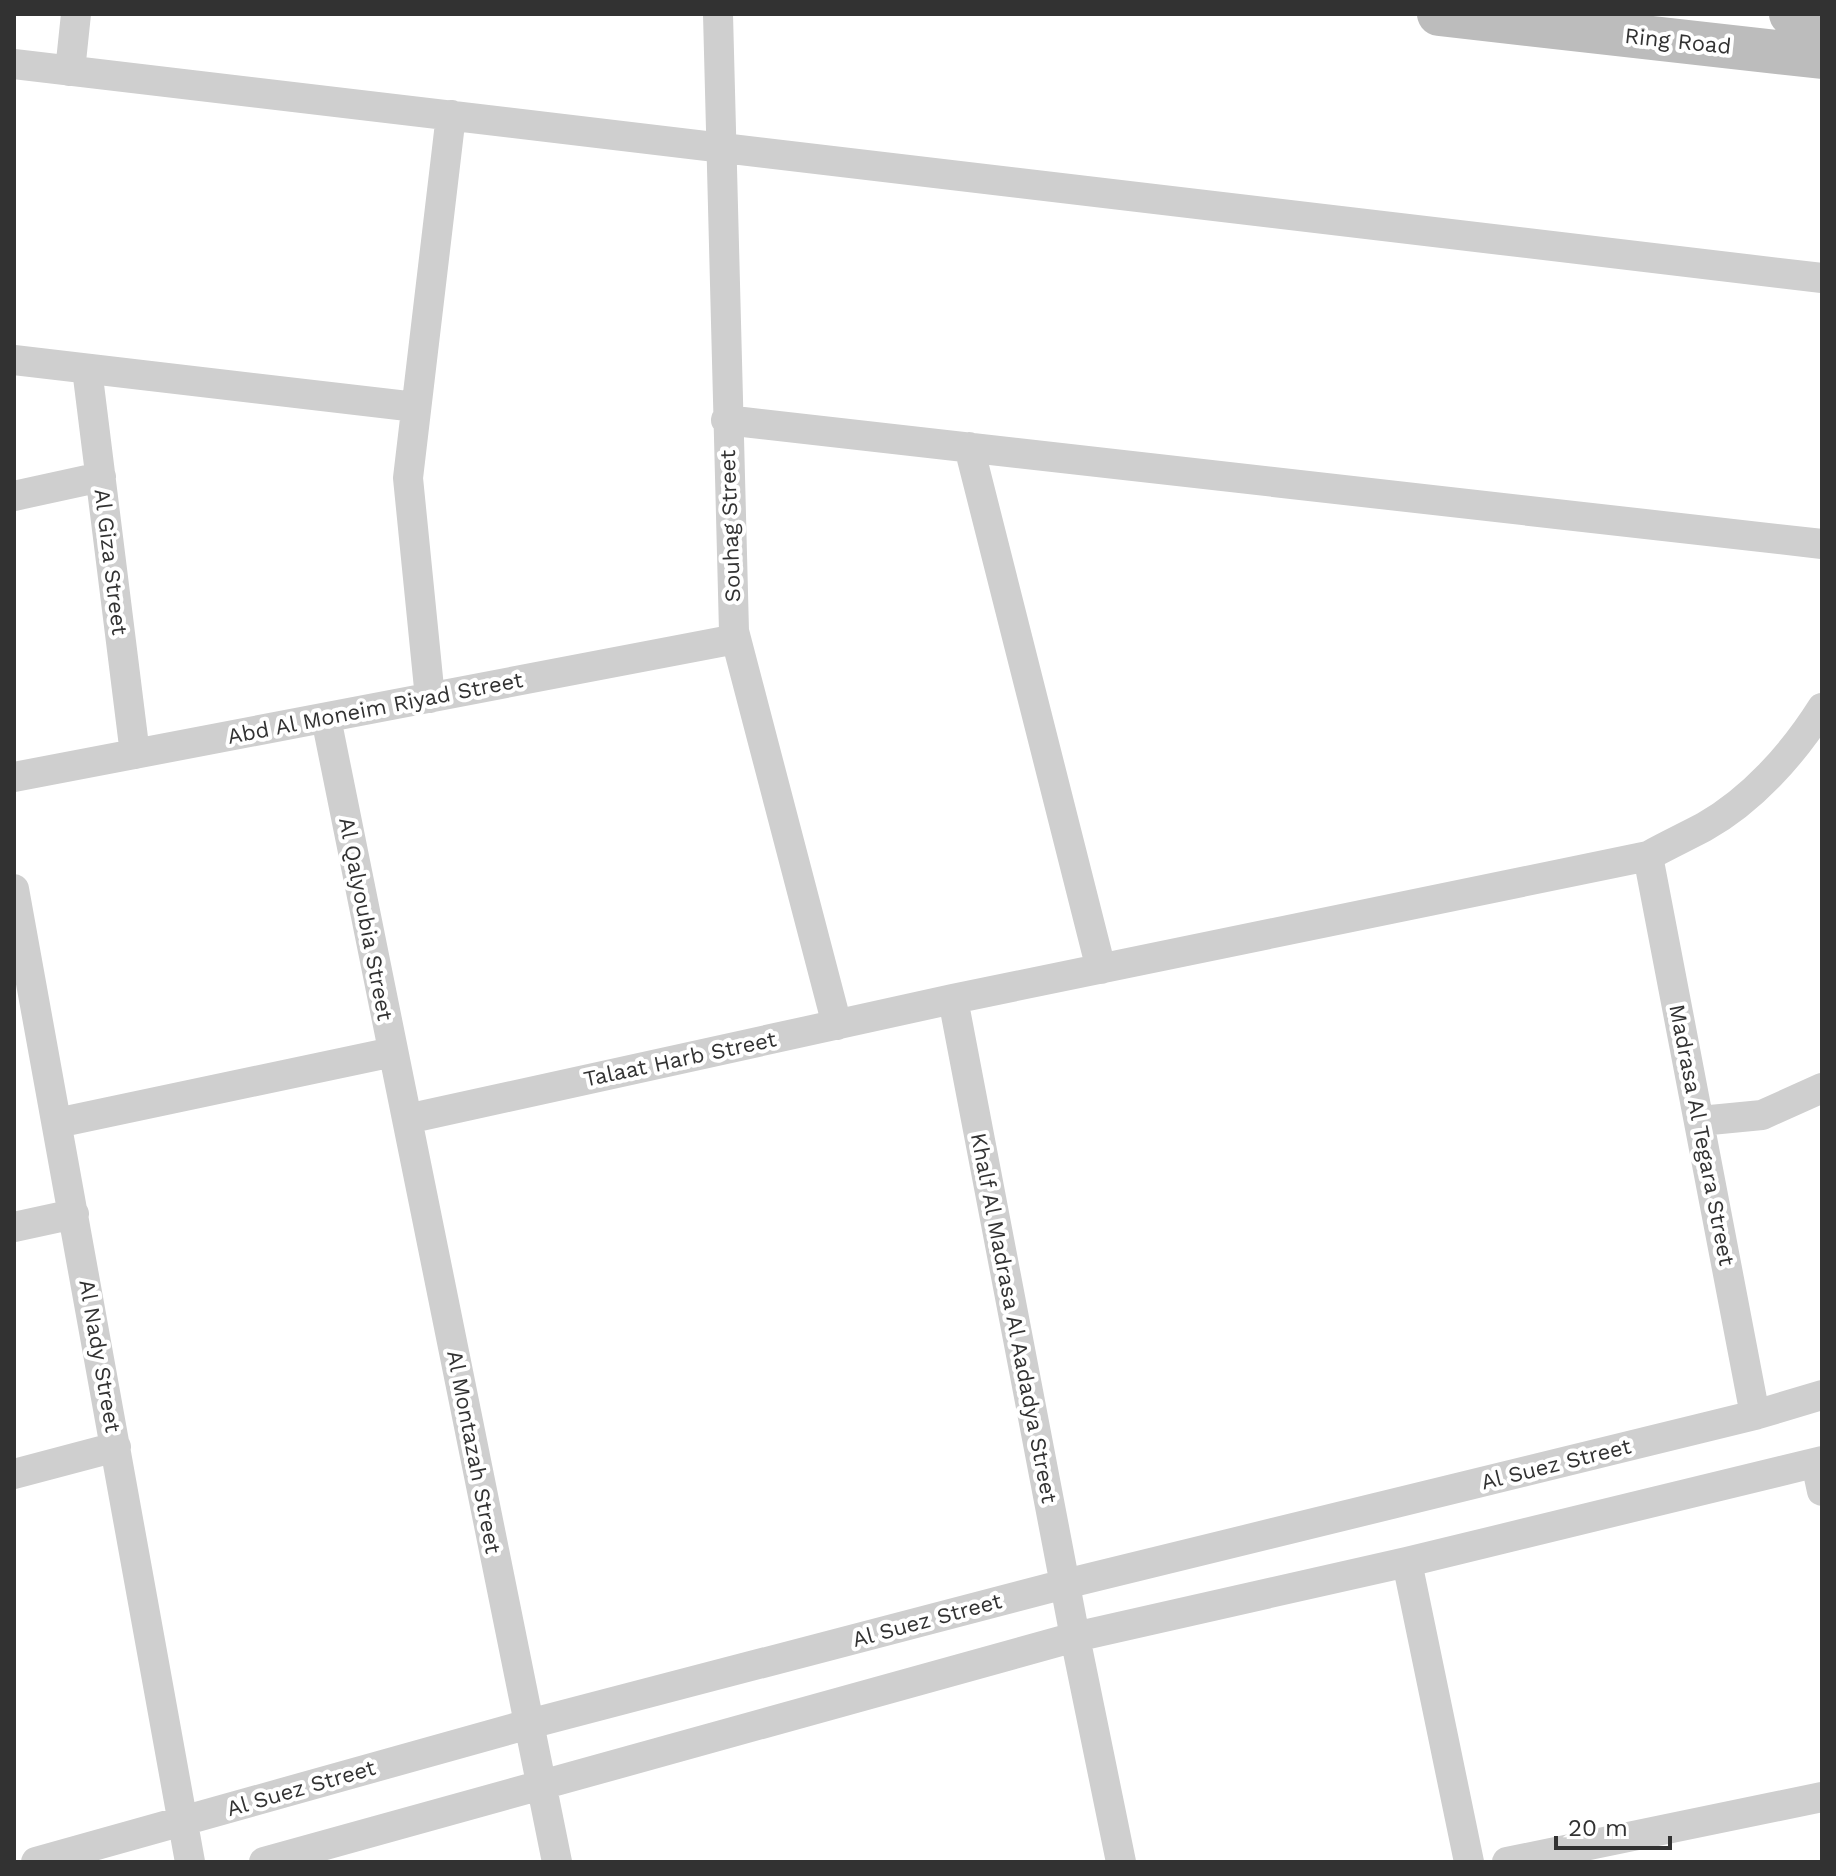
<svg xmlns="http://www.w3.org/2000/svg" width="1836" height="1876" viewBox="0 0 1836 1876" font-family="'Work Sans',sans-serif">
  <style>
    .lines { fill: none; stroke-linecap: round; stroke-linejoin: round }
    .street { stroke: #cfcfcf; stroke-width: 30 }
    .secondary { stroke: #bcbcbc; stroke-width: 44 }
    .labels { text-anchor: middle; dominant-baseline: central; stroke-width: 8; stroke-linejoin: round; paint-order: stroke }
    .street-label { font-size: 22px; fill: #323232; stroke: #fff }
  </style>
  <rect width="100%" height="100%" fill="#fff"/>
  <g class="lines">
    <!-- street -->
    <path class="street" d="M718 14 734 631 837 1025
      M14 64 1822 278
      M70 71 76 14
      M14 360 416 407
      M87 369 135 754
      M726 420 1822 544
      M969 447 1101 969
      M14 496 101 477
      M430 698 408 478 451 115
      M326 718 557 1862
      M14 777 736 639
      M1648 856 1755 1415
      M14 889 190 1862
      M953 999 1075 1637 1121 1862
      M407 1119 953 999 1648 856C1666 846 1685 837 1704 827 1752 800 1793 754 1822 708
      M1700 1121 1762 1115 1822 1088
      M57 1123 393 1052
      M14 1227 74 1214
      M1816 1463 1822 1491
      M14 1474 116 1447
      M1407 1562 1469 1862
      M36 1862 529 1724 1065 1584 1755 1415 1822 1395
      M264 1862 1075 1637 1407 1562 1822 1461
      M1507 1862 1822 1797"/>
    <!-- secondary -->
    <path class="secondary" d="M1439 14 1822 57
      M1791 14 1822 18"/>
  </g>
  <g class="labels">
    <!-- street labels -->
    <g class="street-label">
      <text transform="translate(1678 41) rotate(6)">Ring Road</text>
      <text transform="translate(730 526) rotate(-92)">Souhag Street</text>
      <text transform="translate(111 562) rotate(83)">Al Giza Street</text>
      <text transform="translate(375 708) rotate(-11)">Abd Al Moneim Riyad Street</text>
      <text transform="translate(366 919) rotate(79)">Al Qalyoubia Street</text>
      <text transform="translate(680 1059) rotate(-12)">Talaat Harb Street</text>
      <text transform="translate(1702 1135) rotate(79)">Madrasa Al Tegara Street</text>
      <text transform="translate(1014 1318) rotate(79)">Khalf Al Madrasa Al Aadadya Street</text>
      <text transform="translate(100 1356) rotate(80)">Al Nady Street</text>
      <text transform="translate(474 1452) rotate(79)">Al Montazah Street</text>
      <text transform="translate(1556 1464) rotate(-14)">Al Suez Street</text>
      <text transform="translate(927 1620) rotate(-15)">Al Suez Street</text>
      <text transform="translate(301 1788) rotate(-16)">Al Suez Street</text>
    </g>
  </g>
  <!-- border -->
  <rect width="1836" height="1876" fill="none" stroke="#323232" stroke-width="32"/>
  <!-- scale -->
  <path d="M1556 1836v12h114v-12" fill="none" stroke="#323232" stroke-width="4"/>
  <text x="1568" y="1836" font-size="24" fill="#323232" stroke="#ffffff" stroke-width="6" paint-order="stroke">20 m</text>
</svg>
